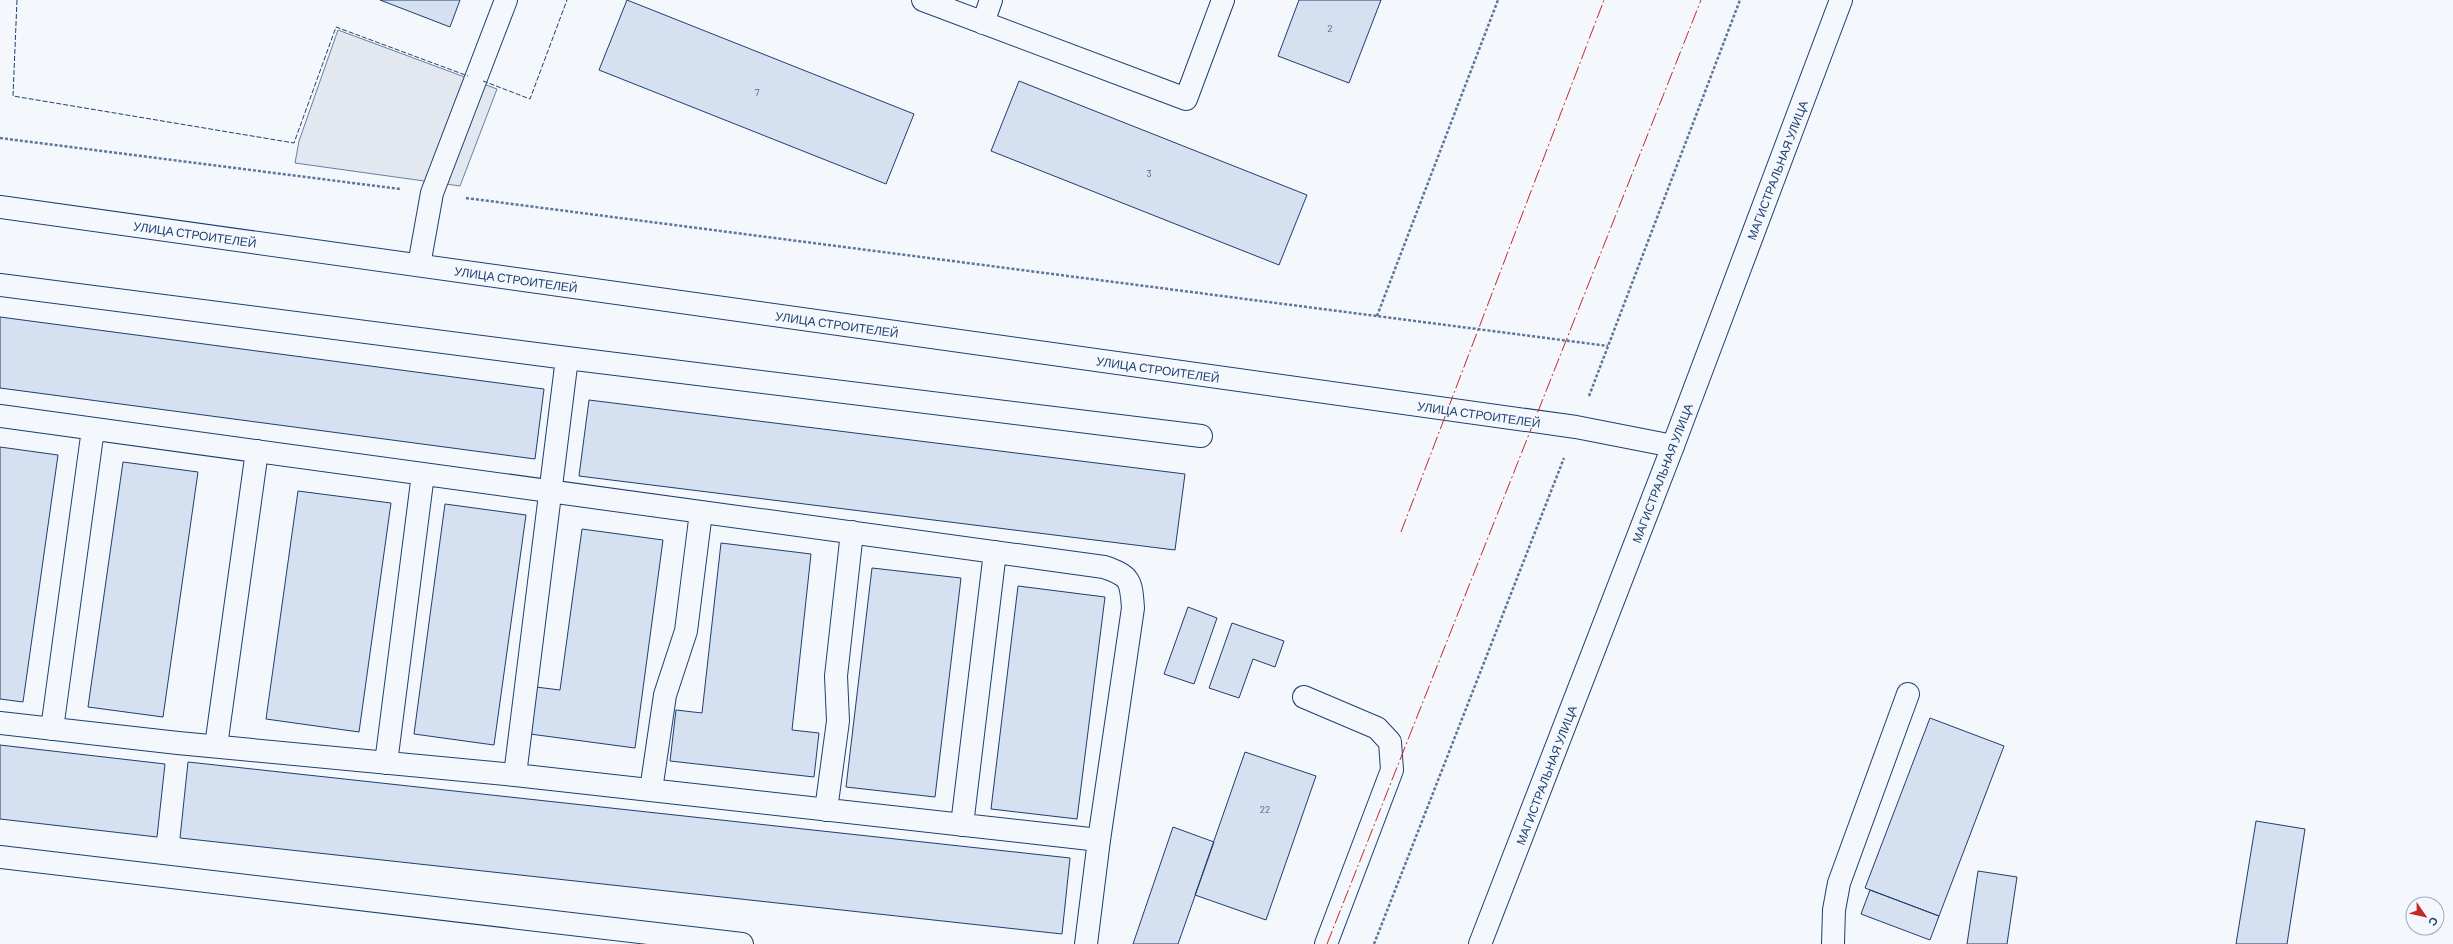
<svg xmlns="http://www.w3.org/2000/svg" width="2453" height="944" viewBox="0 0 2453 944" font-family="Barlow,sans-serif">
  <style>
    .parking { fill: #e3e8f0; stroke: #687fa3 }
    .building { fill: #d5e0f0; stroke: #1d3f73 }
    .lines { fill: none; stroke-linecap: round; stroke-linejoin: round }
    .minor-casing { stroke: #1d3f73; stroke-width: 24 }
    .major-casing { stroke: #1d3f73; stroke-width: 24 }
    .path { stroke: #5e769c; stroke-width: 2.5; stroke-dasharray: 3 2; stroke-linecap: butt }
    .minor { stroke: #f4f7fb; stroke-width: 22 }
    .major { stroke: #f4f7fb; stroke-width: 22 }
    .fence { stroke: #1d3f73; stroke-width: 1; stroke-dasharray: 5 2; stroke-linecap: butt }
    .power { stroke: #c62828; stroke-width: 1; stroke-dasharray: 14 3 2 3; stroke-linecap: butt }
    .labels { text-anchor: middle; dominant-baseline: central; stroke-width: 3; stroke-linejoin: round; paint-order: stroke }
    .number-label { font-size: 10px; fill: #4b6792 }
    .street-label { font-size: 12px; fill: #1d3f73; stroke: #f4f7fb }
  </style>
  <rect width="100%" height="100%" fill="#f4f7fb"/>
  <!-- parking -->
  <path class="parking" d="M338 30 497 89 460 186 295 163 299 141Z"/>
  <!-- building -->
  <path class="building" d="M380 0H460L450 27Z
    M627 0 914 114 886 184 599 70Z
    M1299 0H1381L1349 83 1278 56Z
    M1019 81 1307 195 1279 265 991 151Z
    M0 317 544 389 535 459 0 388Z
    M589 400 1185 474 1175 550 579 476Z
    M0 447 58 455 23 702 0 699Z
    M123 462 198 472 163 717 88 707Z
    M298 491 391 503 359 732 266 719Z
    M445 504 526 515 494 745 414 734Z
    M582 529 663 540 635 748 530 734 536 687 560 690Z
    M721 543 811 554 792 730 819 733 814 777 670 761 676 710 702 713Z
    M872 568 961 578 935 797 846 787Z
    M1018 586 1105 597 1077 819 991 809Z
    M1188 607 1217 618 1194 684 1164 674Z
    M1232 623 1284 641 1275 667 1253 659 1239 698 1209 688Z
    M1930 718 2004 746 1939 916 1865 888Z
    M0 745 165 764 157 837 0 819Z
    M1245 752 1316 776 1266 920 1195 895Z
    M188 762 1070 858 1062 934 180 838Z
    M2256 821 2305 829 2287 944H2236Z
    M1173 827 1214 842 1178 944H1133Z
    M1978 871 2017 877 2007 944H1967Z
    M1870 890 1939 916 1930 940 1861 914Z"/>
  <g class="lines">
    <!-- minor casing -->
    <g class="minor-casing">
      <path id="minor" d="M923 0 1186 99 1223 0
        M983 23 991 0
        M0 207 1576 427 1673 446
        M419 265 432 193 506 0
        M0 285 567 358 1201 436
        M0 416 1104 567C1131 576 1131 581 1133 608L1099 840 1086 944
        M1304 697 1377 728 1390 742 1392 770 1326 944
        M0 723 178 743 515 775 1099 840
        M52 729 93 429
        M216 746 257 451
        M386 763 423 474
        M515 775 567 358
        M651 790 665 695 686 631 701 512
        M826 810 838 721 836 676 852 532
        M962 825 995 552
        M0 857 742 944
        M1833 944 1834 910 1839 883 1908 694"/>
    </g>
    <!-- major casing -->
    <g class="major-casing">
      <path id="major" d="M1480 944 1673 446 1841 0"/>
    </g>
    <!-- path -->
    <path class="path" d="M0 138 400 189
      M466 198 1608 346
      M1377 316 1498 0
      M1589 396 1740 0
      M1374 944 1564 458"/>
    <!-- minor -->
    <use href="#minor" class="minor"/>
    <!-- major -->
    <use href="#major" class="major"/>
    <!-- fence -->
    <path class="fence" d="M17 0 13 96 294 143 336 27 468 76
      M483 81 530 99 567 0"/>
    <!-- power -->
    <path class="power" d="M1401 532 1604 0
      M1327 944 1701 0"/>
  </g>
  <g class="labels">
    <!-- number labels -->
    <g class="number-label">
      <text x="1330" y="28">2</text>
      <text x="757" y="92">7</text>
      <text x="1149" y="173">3</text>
      <text x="1265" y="809">22</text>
    </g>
    <!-- street labels -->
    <g class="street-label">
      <text transform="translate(1777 170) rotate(-69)">МАГИСТРАЛЬНАЯ УЛИЦА</text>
      <text transform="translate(195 234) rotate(8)">УЛИЦА СТРОИТЕЛЕЙ</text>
      <text transform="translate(516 279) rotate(8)">УЛИЦА СТРОИТЕЛЕЙ</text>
      <text transform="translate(837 324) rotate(8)">УЛИЦА СТРОИТЕЛЕЙ</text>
      <text transform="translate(1158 369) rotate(8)">УЛИЦА СТРОИТЕЛЕЙ</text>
      <text transform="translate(1479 414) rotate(8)">УЛИЦА СТРОИТЕЛЕЙ</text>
      <text transform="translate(1662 473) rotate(-69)">МАГИСТРАЛЬНАЯ УЛИЦА</text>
      <text transform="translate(1546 775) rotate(-69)">МАГИСТРАЛЬНАЯ УЛИЦА</text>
    </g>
  </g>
  <!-- north arrow -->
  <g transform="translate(2425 916) rotate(124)"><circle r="19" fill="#f4f7fb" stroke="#9eadc5"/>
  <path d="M0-3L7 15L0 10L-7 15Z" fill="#c62828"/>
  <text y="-6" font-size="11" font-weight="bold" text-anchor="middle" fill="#1d3f73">С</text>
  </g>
</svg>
